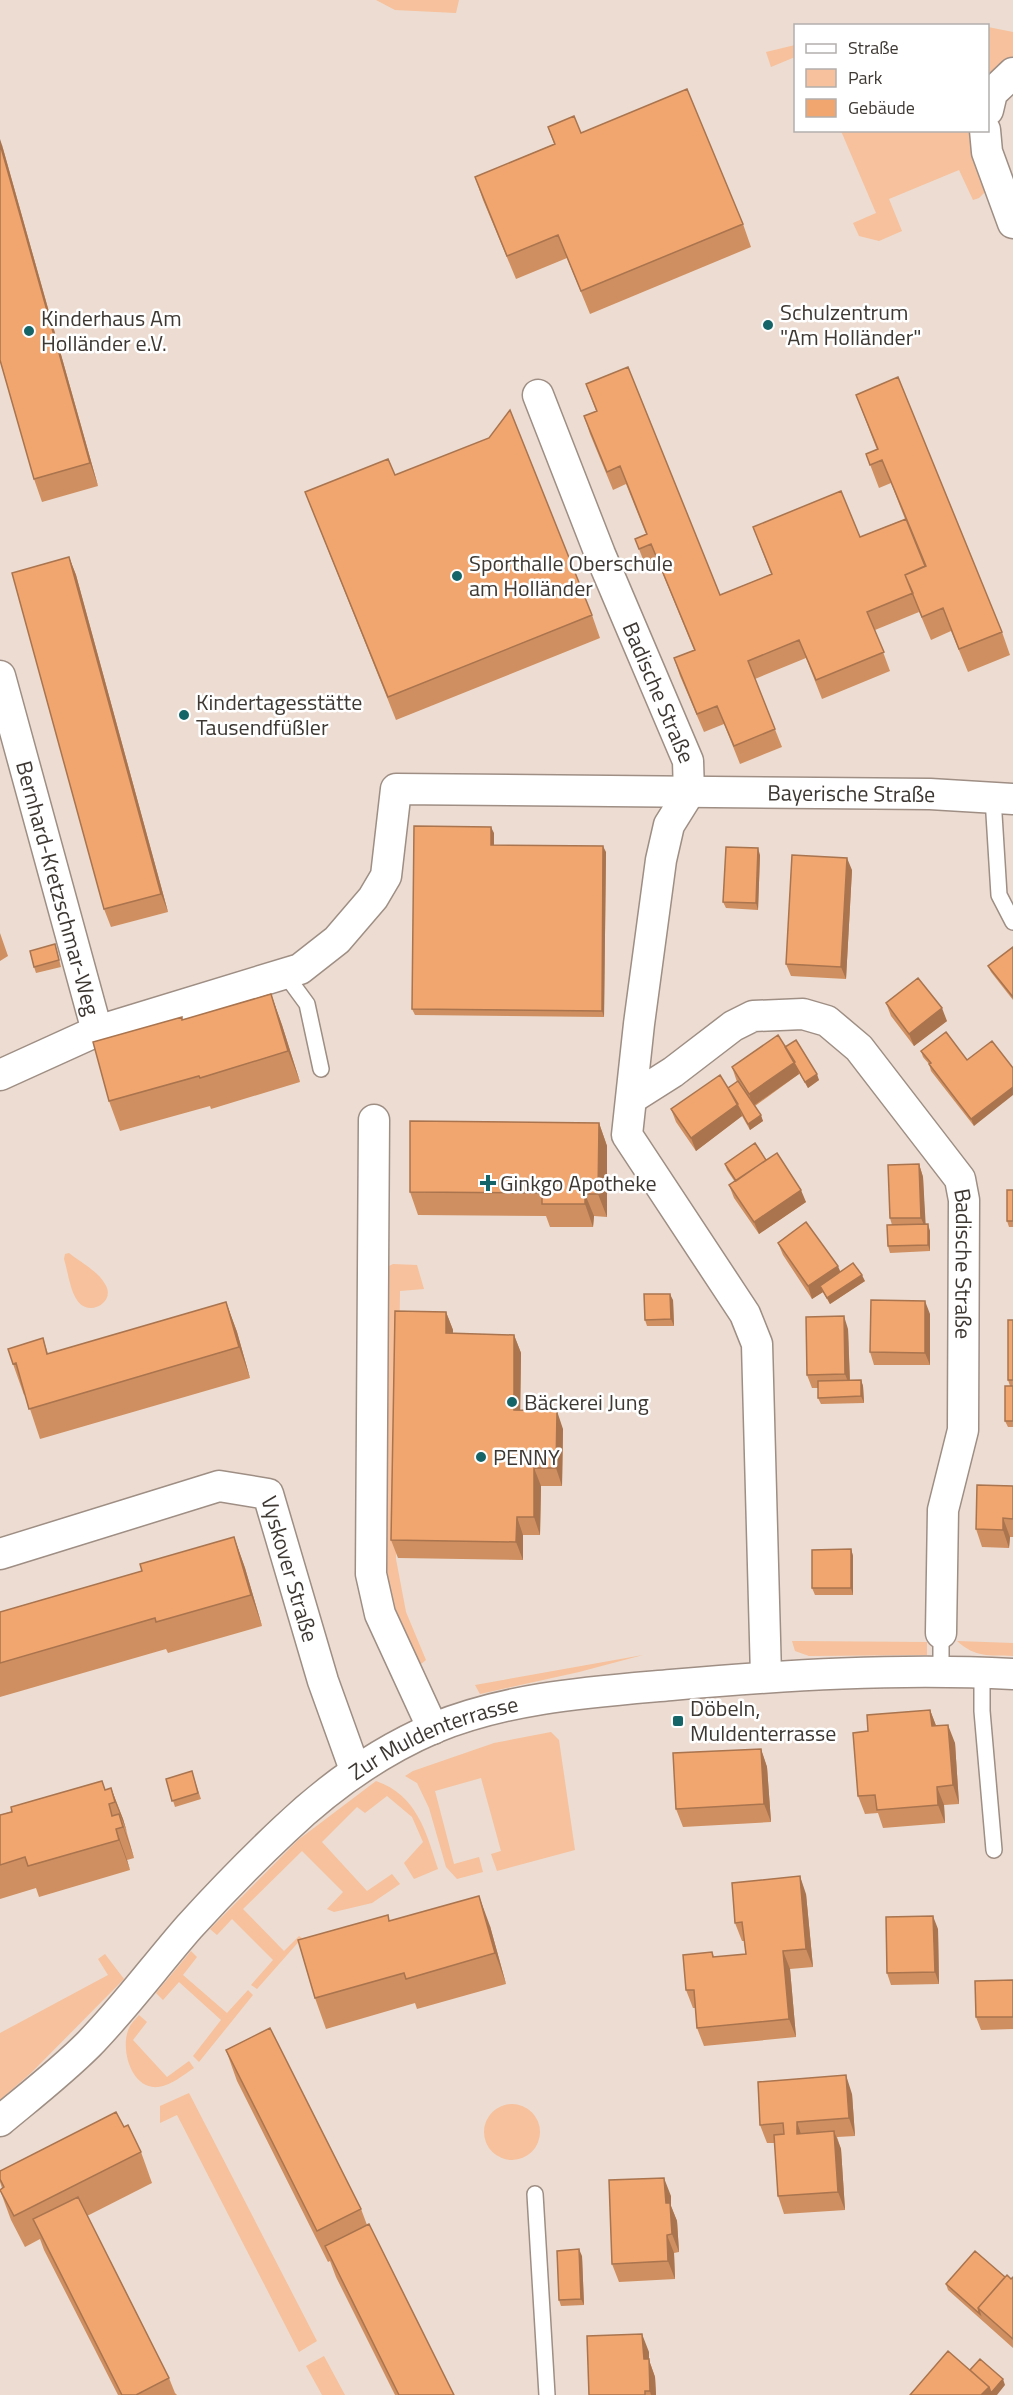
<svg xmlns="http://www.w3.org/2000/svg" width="1013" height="2395" viewBox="0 0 1013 2395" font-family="'Titillium Web',sans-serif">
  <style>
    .green { fill: #f6c19c }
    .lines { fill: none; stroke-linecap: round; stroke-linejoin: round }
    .service-casing { stroke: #9e8e84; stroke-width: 18 }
    .minor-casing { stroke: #9e8e84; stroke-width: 33 }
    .service { stroke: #fff; stroke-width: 15 }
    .minor { stroke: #fff; stroke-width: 30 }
    .wall { fill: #cf8f60 }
    .shaded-wall { fill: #a9744e }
    .building { fill: #f1a670; stroke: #a9744e; stroke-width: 1.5 }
    .poi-dot { fill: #156467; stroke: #fff; stroke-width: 2 }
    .labels { text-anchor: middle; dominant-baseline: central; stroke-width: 5; stroke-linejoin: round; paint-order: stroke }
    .poi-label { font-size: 22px; fill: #3e3833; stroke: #fff; text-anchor: start }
    .street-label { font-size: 22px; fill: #3e3833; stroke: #fff }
  </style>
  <rect width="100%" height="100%" fill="#eddcd1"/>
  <!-- green -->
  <path class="green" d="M376 0H459L456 13 395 10Z
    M988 27 1013 32V59L988 87Z
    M795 45V57L771 67 766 52Z
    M841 131H975L985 192 979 198 973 200 959 170 889 199 902 231 879 241 859 236 853 223 876 213Z
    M69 1253C80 1262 98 1271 105 1284 117 1302 88 1318 77 1300 70 1290 68 1272 64 1259L65 1254Z
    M393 1264 417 1265 424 1289 400 1291 396 1559 406 1612 426 1660 416 1668 388 1607 380 1565 387 1267Z
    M792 1641 927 1642V1655L809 1656 795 1651Z
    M957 1641 1013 1643V1656C989 1655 976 1658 957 1641Z
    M643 1655 579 1672 480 1694 475 1685Z
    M551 1732 559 1740 575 1850 497 1871 491 1854 501 1851 481 1778 435 1791 454 1864 479 1857 483 1872 457 1879 446 1867 429 1808 417 1783 405 1776 413 1771 494 1743Z
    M376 1781C417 1795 426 1832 438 1869L414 1879 404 1863 423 1842 412 1817 387 1796 365 1813 357 1807 322 1842 367 1891 392 1874 400 1884 372 1903 334 1912 327 1909 343 1892 302 1851 243 1909 284 1951 299 1936 302 1938 257 1989 251 1985 273 1960 232 1919 217 1935 210 1929 298 1840Z
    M191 1951 197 1957 183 1975 227 2013 248 1990 253 1995 199 2062 193 2056 221 2020 179 1982 163 2000 156 1993Z
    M105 1954 124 1979 32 2072 0 2100V2033L108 1975 98 1959Z
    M139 2015 147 2022 133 2040 167 2077 189 2061 194 2068C183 2075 172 2085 158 2087 130 2090 119 2045 130 2026 132 2022 136 2019 139 2015Z
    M189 2093 317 2341 299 2352 177 2115 160 2123V2106Z
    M484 2132a28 28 0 1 1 56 0a28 28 0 1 1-56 0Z
    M324 2356 345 2395H322L306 2366Z"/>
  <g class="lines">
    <!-- service casing -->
    <g class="service-casing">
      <path id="service" d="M993 798 999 895 1013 922
        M285 974 307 1004 321 1069
        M941 1672V1633
        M982 1672V1711L994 1850
        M535 2194 547 2395"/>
    </g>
    <!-- minor casing -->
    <g class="minor-casing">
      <g id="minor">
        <path d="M988 110 992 93 1013 73"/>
        <path d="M985 130 987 152 1013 223"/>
        <path id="s1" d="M538 395 600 554 688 761 689 793 669 825 661 860 639 1024 627 1135 745 1314 757 1344 766 1676"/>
        <path id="s2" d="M0 676 97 1031 300 969 337 940 373 898 386 876 396 789 930 794 1013 799"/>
        <path d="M0 1075 97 1031"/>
        <path id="s3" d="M632 1098 673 1072 733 1026 753 1016 803 1014 827 1021 859 1048 960 1179 964 1200 963 1430 943 1510 941 1633"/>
        <path d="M374 1120 371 1574 380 1614 433 1729"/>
        <path id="s4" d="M0 1554 219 1486 268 1494 323 1681 355 1770"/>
        <path id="s5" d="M0 2121C30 2096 61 2072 89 2044 125 2007 155 1966 189 1927 219 1894 251 1861 284 1830 328 1788 378 1752 434 1728 510 1697 591 1692 671 1685 785 1675 899 1668 1013 1674"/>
      </g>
    </g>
    <!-- service -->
    <use href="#service" class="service"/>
    <!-- minor -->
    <use href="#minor" class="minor"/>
  </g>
  <!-- wall -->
  <path class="wall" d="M548 127 581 133 743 224 751 247 590 314 567 258 516 279 483 200 475 177 554 144Z
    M2 145 98 486 42 502 34 479Z
    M586 384 720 595 771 574 753 527 860 537 905 519 891 483 879 488 866 454 877 450 856 395 1002 632 1010 655 968 672 951 631 931 640 918 609 919 612 875 630 890 671 822 699 806 658 755 679 782 747 740 764 724 724 704 732 680 676 674 658 694 650 658 562 646 567 635 539 646 534 626 484 613 490 590 434 584 416 596 411Z
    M395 475 592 615 600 638 396 720 305 492Z
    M69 557 76 575 168 912 111 927 104 909Z
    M494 833V845L606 852 604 1017 415 1015 412 1009Z
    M760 855 758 910 726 908 723 902Z
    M852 870 846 979 791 976 786 964Z
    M0 933 8 956 0 961Z
    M1013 947V1000L991 972 988 966Z
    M57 951 61 967 36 973 34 967Z
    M271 994 282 1025 300 1082 211 1109 210 1106 120 1131 109 1101 182 1020Z
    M886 1003 947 1021 914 1046 891 1016Z
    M785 1047 819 1080 808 1088 799 1073V1074L755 1106 763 1121 750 1130 742 1116 696 1151 676 1122 671 1109 728 1088 737 1082 732 1067Z
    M921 1051 967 1060 974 1126 931 1071 929 1064 923 1057Z
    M599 1123 607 1146V1217L594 1216 593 1227H550L546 1216 418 1215 410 1192Z
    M766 1160 806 1202 759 1234 734 1198 729 1185 735 1182 727 1170 725 1164Z
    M919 1164 923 1177 925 1224 930 1231V1251L890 1253 888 1246 892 1225 890 1218Z
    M1013 1190V1227H1009L1007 1221Z
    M778 1243 840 1272 865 1281 830 1304 823 1292 812 1299 783 1255Z
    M673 1300 674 1326H647L645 1320Z
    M226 1302 237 1332 250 1378 40 1439 25 1394 24 1395 13 1364 43 1338 48 1354Z
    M446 1312 453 1330V1334L514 1335 521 1353 520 1410 563 1429 562 1486H541L540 1535H523V1560L398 1558 391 1540Z
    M930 1314V1365H874L870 1352Z
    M1013 1320V1427H1008L1005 1421 1010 1386 1008 1380Z
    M848 1329 850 1380H861L863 1386 864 1403 821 1404 818 1398V1388H812L807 1375Z
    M1013 1486V1537H1010L1009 1548 982 1547 976 1529Z
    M234 1537 245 1568 262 1626 168 1653 166 1649 0 1697V1612L142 1571Z
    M851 1549 853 1556V1595H815L812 1588Z
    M930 1710 936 1726 955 1743 959 1804 944 1805 945 1823 883 1828 878 1813 865 1814 858 1796 868 1731Z
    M761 1749 767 1767 771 1822 683 1827 676 1809Z
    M194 1778 201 1799 175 1807 166 1779Z
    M102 1781 105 1790 111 1788 123 1819 134 1858 127 1860 130 1870 39 1897 36 1888 0 1899V1815Z
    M806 1894 813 1967 790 1969 796 2037 704 2046 697 2028 696 2008H693L686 1990 712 1952 714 1957 746 1954 744 1941H742L735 1923Z
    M390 1921 490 1926 506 1984 417 2009 415 2003 326 2029 315 1998Z
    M938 1929 939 1984 891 1985 887 1973Z
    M1013 1980V2029L981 2030 976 2017Z
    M226 2050 361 2209 367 2225 454 2395H395L336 2277 330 2261 328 2262 237 2081Z
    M852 2094 855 2136 837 2137 841 2149 845 2210 784 2214 778 2196 775 2143H767L760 2125Z
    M124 2127 141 2152 152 2183 87 2216 169 2378 175 2393 177 2395H118L44 2250 40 2239 25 2247 11 2220 0 2190 2 2188 0 2182V2171Z
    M671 2196V2206L677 2221 679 2252 674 2253 675 2279 619 2282 612 2264Z
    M582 2256 584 2305 561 2306 559 2300Z
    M1005 2277 1011 2279 1013 2277V2348L948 2290 946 2284Z
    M649 2352V2360L655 2377 656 2395H589Z"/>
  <!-- shaded-wall -->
  <path class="shaded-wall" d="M0 139 2 145 98 486 90 463 0 144Z
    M69 557 76 575 168 912 161 894Z
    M491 827 494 833V851L491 845Z
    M603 846 606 852 604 1017 602 1011Z
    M758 848 760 855 758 910 756 903Z
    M847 858 852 870 846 979 841 967Z
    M271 994 282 1025 300 1082 288 1051Z
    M942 1008 947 1021 914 1046 909 1034Z
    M795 1062 799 1074 753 1106 749 1094Z
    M817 1074 819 1080 808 1088 805 1082Z
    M1013 1087V1095L974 1126 971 1119Z
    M738 1104 742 1116 696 1151 691 1138Z
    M761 1115 763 1121 750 1130 748 1124Z
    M599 1123 607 1146V1217L598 1194Z
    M919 1164 923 1177 926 1230 921 1218Z
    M801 1190 806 1202 759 1234 754 1222Z
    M585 1194 594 1216 593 1227 585 1204Z
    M928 1224 930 1231V1251L928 1245Z
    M838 1266 843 1278 820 1286 823 1292 812 1299 808 1286Z
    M862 1275 865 1281 830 1304 827 1298Z
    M670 1294 673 1300 674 1326 671 1319Z
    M925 1301 930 1314V1365L925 1353Z
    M226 1302 237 1332 250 1378 239 1347Z
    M446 1312 453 1330 452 1352 446 1333Z
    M844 1316 848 1329 850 1387 845 1374Z
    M514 1335 521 1353 520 1428 514 1410Z
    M861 1380 863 1386 864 1403 861 1396Z
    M557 1411 563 1429 562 1486 556 1468Z
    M534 1468 541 1486 540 1535 534 1517Z
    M517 1517 523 1535V1560L516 1542Z
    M1003 1518 1010 1537 1009 1548 1003 1530Z
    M234 1537 245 1568 262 1626 251 1595Z
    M851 1549 853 1556V1595L851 1588Z
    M930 1710 937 1728 932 1726Z
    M948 1725 955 1743 959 1804 953 1785Z
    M761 1749 767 1767 771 1822 764 1804Z
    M937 1787 944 1805 945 1823 938 1805Z
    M111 1788 123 1819 127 1832 115 1802Z
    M119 1814 130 1845 134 1858 123 1827Z
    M116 1829 127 1860 130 1870 119 1840Z
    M800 1876 806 1894 813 1967 806 1949Z
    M479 1896 490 1926 506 1984 495 1953Z
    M933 1916 938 1929 939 1984 935 1972Z
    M783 1951 790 1969 796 2037 789 2019Z
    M846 2075 852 2094 855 2136 849 2118Z
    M797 2122 803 2140 797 2134Z
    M834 2131 841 2149 845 2210 838 2192Z
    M664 2178 671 2196V2206L677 2221 679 2252 672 2234 666 2203Z
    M667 2235 674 2253 675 2279 668 2261Z
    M579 2249 582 2256 584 2305 581 2299Z
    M642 2334 649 2352V2360L655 2377 656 2395H651L650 2391 644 2359Z
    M1003 2379 1005 2385 997 2395H981L989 2387Z"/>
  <!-- building -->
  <path class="building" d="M687 89 743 224 581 291 558 235 507 256 475 177 555 144 548 127 574 116 581 133Z
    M0 144 90 463 34 479 0 360Z
    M628 367 720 595 772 574 753 527 841 491 860 537 906 519 925 566 905 575 913 593 867 612 884 652 816 680 799 640 748 661 775 729 734 746 717 706 697 714 674 658 695 650 651 544 639 549 635 539 647 534 620 466 607 472 584 416 597 411 586 384Z
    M898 377 1002 632 959 649 943 608 922 617 905 575 926 566 882 460 870 465 866 454 878 449 856 395Z
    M510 410 592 615 388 697 305 492 388 459 395 475 489 438Z
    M69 557 161 894 104 909 12 573Z
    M414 826 491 827V845L603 846 602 1011 412 1009Z
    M726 847 758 848 756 903 723 902Z
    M792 855 847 858 841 967 786 964Z
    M55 944 59 960 34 967 30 951Z
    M1013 947V997L988 966Z
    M918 978 942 1008 909 1034 886 1003Z
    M271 994 288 1051 200 1078 199 1076 109 1101 93 1042 182 1017V1020Z
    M946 1032 967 1060 992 1041 1013 1068V1087L971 1119 929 1064 931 1063 921 1051Z
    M778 1035 795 1062 749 1094 732 1067Z
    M796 1040 817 1074 805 1082 785 1047Z
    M720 1075 738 1104 691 1138 671 1109Z
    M738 1081 761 1115 748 1124 728 1088Z
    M410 1121 599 1123 598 1194H585V1204H542V1193L410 1192Z
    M755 1143 766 1160 736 1181 725 1164Z
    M777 1153 801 1190 754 1222 729 1185Z
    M919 1164 921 1218H890L888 1165Z
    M1007 1190H1013V1221H1007Z
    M806 1222 838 1266 808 1286 778 1243Z
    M928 1224V1245L888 1246 887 1225Z
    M853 1263 862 1275 827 1298 820 1286Z
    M644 1294H670L671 1319 645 1320Z
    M871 1300 925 1301V1353L870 1352Z
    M226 1302 239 1347 29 1409 16 1363 13 1364 8 1349 43 1338 47 1354Z
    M395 1311 446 1312V1333L514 1335V1410L557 1411 556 1468H534V1517H517L516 1542 391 1540Z
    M844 1316 845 1374 807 1375 806 1317Z
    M1008 1320H1013V1380H1008Z
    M861 1380V1396L818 1398V1381Z
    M1005 1386H1013V1421H1005Z
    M977 1485 1013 1486V1519L1003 1518V1530L976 1529Z
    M234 1537 251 1595 156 1622 155 1618 0 1663V1612L142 1571 140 1564Z
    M851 1549V1588H812V1550Z
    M930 1710 932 1726 948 1725 953 1785 937 1787 938 1805 877 1810 875 1795 858 1796 853 1733 868 1731 867 1715Z
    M761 1749 764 1804 676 1809 673 1753Z
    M192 1771 198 1793 172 1801 166 1779Z
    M102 1781 105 1790 111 1788 115 1802 109 1804 112 1816 119 1814 123 1827 116 1829 119 1840 28 1866 25 1857 0 1865V1815L12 1812 11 1807Z
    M800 1876 806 1949 783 1951 789 2019 697 2028 694 1990H686L683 1955 712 1952 713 1957 746 1954 742 1922 735 1923 732 1883Z
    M479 1896 495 1953 406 1979 404 1973 315 1998 298 1940 388 1915 389 1921Z
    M933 1916 935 1972 887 1973 886 1917Z
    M1013 1980V2017H976L975 1981Z
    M270 2028 361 2209 317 2231 226 2050Z
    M846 2075 849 2118 797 2122V2134L834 2131 838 2192 778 2196 774 2135 784 2134 783 2123 760 2125 758 2082Z
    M116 2112 124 2127 128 2125 141 2152 14 2216 0 2190 4 2187 0 2179V2171Z
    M664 2178 666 2203H670L672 2234 667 2235 668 2261 612 2264 609 2180Z
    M78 2197 169 2378 136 2395H122L33 2219Z
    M369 2224 454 2395H399L325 2246Z
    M579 2249 581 2299 559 2300 557 2251Z
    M975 2251 1005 2277 978 2308 980 2314 946 2284Z
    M1007 2275 1011 2279 1013 2277V2339L978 2308Z
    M642 2334 644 2359H649L650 2391H645V2395H589L587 2336Z
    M948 2351 989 2387 981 2395H910Z
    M980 2359 1003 2379 991 2393 989 2387 970 2370Z"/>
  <!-- markers -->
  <g class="poi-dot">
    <circle cx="768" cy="325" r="6"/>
    <circle cx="29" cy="331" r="6"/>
    <circle cx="457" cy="576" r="6"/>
    <circle cx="184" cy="715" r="6"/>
    <path d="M485 1174h6v6h6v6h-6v6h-6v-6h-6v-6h6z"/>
    <circle cx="512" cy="1402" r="6"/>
    <circle cx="481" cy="1457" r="6"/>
    <rect x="672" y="1715" width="12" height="12" rx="3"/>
  </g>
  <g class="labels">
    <!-- poi labels -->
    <g class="poi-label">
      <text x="780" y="312">Schulzentrum<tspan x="780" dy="25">"Am Holländer"</tspan></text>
      <text x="41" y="318">Kinderhaus Am<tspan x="41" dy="25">Holländer e.V.</tspan></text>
      <text x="469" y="563">Sporthalle Oberschule<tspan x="469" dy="25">am Holländer</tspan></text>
      <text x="196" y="702">Kindertagesstätte<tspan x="196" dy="25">Tausendfüßler</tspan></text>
      <text x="500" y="1183">Ginkgo Apotheke</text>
      <text x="524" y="1402">Bäckerei Jung</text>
      <text x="493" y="1457">PENNY</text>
      <text x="690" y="1708">Döbeln,<tspan x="690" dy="25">Muldenterrasse</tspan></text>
    </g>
    <!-- street labels -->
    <g class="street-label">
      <text stroke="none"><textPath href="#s1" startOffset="321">Badische Straße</textPath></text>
      <text stroke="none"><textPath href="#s2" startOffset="1251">Bayerische Straße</textPath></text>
      <text stroke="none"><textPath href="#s2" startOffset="220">Bernhard-Kretzschmar-Weg</textPath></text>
      <text stroke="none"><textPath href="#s3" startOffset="514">Badische Straße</textPath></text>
      <text stroke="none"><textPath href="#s4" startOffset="357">Vyskover Straße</textPath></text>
      <text stroke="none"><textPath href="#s5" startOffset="586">Zur Muldenterrasse</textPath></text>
    </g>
  </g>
  <!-- legend -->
  <rect x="794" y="24" width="195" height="108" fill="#ffffff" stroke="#b2afad" stroke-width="1.5"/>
  <rect x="806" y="44" width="30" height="9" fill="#ffffff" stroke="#b2afad" stroke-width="1.5"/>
  <text x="848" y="54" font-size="18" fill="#3e3833">Straße</text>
  <rect x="806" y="69" width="30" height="18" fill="#f6c19c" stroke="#b2afad" stroke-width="1.5"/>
  <text x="848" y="84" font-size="18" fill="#3e3833">Park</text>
  <rect x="806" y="99" width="30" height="18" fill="#f1a670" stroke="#b2afad" stroke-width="1.5"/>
  <text x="848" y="114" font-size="18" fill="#3e3833">Gebäude</text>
</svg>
